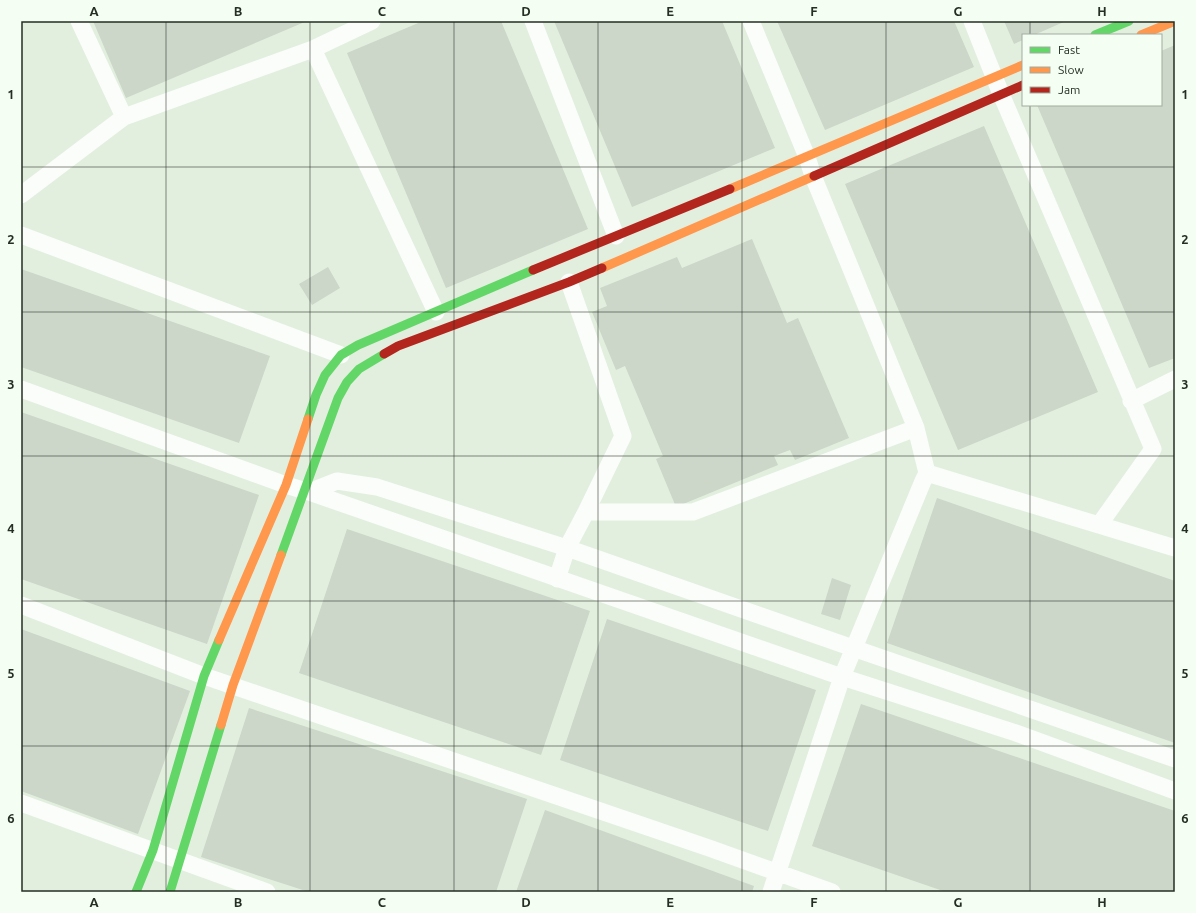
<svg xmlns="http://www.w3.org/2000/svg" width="1196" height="913" viewBox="0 0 1196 913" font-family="Ubuntu,sans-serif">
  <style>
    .building { fill: #ccd6c9 }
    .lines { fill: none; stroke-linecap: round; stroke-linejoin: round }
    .street { stroke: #fbfdfa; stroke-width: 17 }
    .fast { stroke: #63d668; stroke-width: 9 }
    .slow { stroke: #ff974d; stroke-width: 9 }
    .jam { stroke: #b3261e; stroke-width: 9 }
    .grid { fill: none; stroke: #252e23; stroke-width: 1; stroke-opacity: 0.55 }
    .neatline { fill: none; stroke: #252e23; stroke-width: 1.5 }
    .grid-label { font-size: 13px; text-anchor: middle; font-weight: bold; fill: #252e23 }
  </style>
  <rect width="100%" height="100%" fill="#e2efdf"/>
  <!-- building -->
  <path class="building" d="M93 21H307L126 98Z
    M423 21H501L588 229 446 288 347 53Z
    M554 21H722L775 148 632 207Z
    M777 21H954L974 67 825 130Z
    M1004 21H1066L1034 35H1023V40L1014 44Z
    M1175 45V358L1149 368 1037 105H1161V51Z
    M984 126 1098 392 958 450 845 184Z
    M752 239 787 323 798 318 849 438 795 460 790 450 774 456 778 465 676 507 656 459 663 456 625 366 616 370 592 312 607 306 600 288 677 257 682 268Z
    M328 267 340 288 312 305 299 284Z
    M21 269 270 356 239 443 21 367Z
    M21 412 259 495 207 644 21 579Z
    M937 498 1175 581V743L887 643Z
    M347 529 590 611 541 755 299 673Z
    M832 578 851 585 840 620 821 614Z
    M607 619 816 690 768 831 560 760Z
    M21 629 190 691 138 834 21 791Z
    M861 704 1175 811V892H946L812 846Z
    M249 708 527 799 496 892H309L201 857Z
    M545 810 754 886 752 892H516Z"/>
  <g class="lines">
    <!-- street -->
    <path class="street" d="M79 21 124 117
      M533 21 616 236
      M751 21 807 157 813 176 916 428 927 473 923 481 842 677 771 892
      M972 21 1001 94 1153 449 1099 525
      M313 49 436 312
      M21 195 124 117 313 49 372 21
      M21 235 341 355
      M569 282 623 436 586 512
      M21 389 286 485 309 492 842 677 1016 733 1175 791
      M1131 401 1175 379
      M927 473 1175 548
      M309 492 337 481 377 487 567 548 853 648 1175 759
      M557 579 567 548 586 512H693L916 428
      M21 605 204 676 709 848 832 892
      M21 803C103 832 185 863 267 892"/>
    <!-- fast -->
    <path class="fast" d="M1095 35 1129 21
      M308 419 316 395 325 375 341 355 358 345 533 270
      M281 555 338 398 347 382 359 369 384 354
      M136 892 153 850 204 676 219 640
      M170 892 221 725"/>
    <!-- slow -->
    <path class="slow" d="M1141 35 1175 21
      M730 189 1023 65
      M602 268 814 176
      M219 640 286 485 308 419
      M221 725 233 685 281 555"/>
    <!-- jam -->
    <path class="jam" d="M814 176 1023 85
      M533 270 730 189
      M384 354 398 346 569 282 602 268"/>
  </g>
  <!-- grid -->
  <path class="grid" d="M166 21V892M310 21V892M454 21V892M598 21V892M742 21V892M886 21V892M1030 21V35M1030 105V892M21 167H1175M21 312H1175M21 456H1175M21 601H1175M21 746H1175"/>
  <!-- border -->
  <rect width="1196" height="913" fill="none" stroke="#f5fef2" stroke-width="44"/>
  <!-- legend -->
  <rect x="1022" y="34" width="140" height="72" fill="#f5fef2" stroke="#a2ab9f"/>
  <rect x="1030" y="47" width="20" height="6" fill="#63d668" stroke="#a2ab9f"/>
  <text x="1058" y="54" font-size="12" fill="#252e23">Fast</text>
  <rect x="1030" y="67" width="20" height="6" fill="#ff974d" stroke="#a2ab9f"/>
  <text x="1058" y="74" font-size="12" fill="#252e23">Slow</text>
  <rect x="1030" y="87" width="20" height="6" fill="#b3261e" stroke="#a2ab9f"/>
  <text x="1058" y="94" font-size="12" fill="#252e23">Jam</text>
  <rect x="22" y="22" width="1152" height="869" class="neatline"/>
  <g class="grid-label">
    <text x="94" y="16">A</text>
    <text x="238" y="16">B</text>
    <text x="382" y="16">C</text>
    <text x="526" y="16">D</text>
    <text x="670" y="16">E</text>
    <text x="814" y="16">F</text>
    <text x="958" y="16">G</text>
    <text x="1102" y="16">H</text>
    <text x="11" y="99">1</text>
    <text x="1185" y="99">1</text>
    <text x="11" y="244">2</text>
    <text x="1185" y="244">2</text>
    <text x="11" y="389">3</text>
    <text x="1185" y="389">3</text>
    <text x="11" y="533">4</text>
    <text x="1185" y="533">4</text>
    <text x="11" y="678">5</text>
    <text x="1185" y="678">5</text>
    <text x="11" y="823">6</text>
    <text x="1185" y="823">6</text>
    <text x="94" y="907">A</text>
    <text x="238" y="907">B</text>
    <text x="382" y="907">C</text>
    <text x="526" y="907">D</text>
    <text x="670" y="907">E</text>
    <text x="814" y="907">F</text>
    <text x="958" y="907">G</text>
    <text x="1102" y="907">H</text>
  </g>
</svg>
